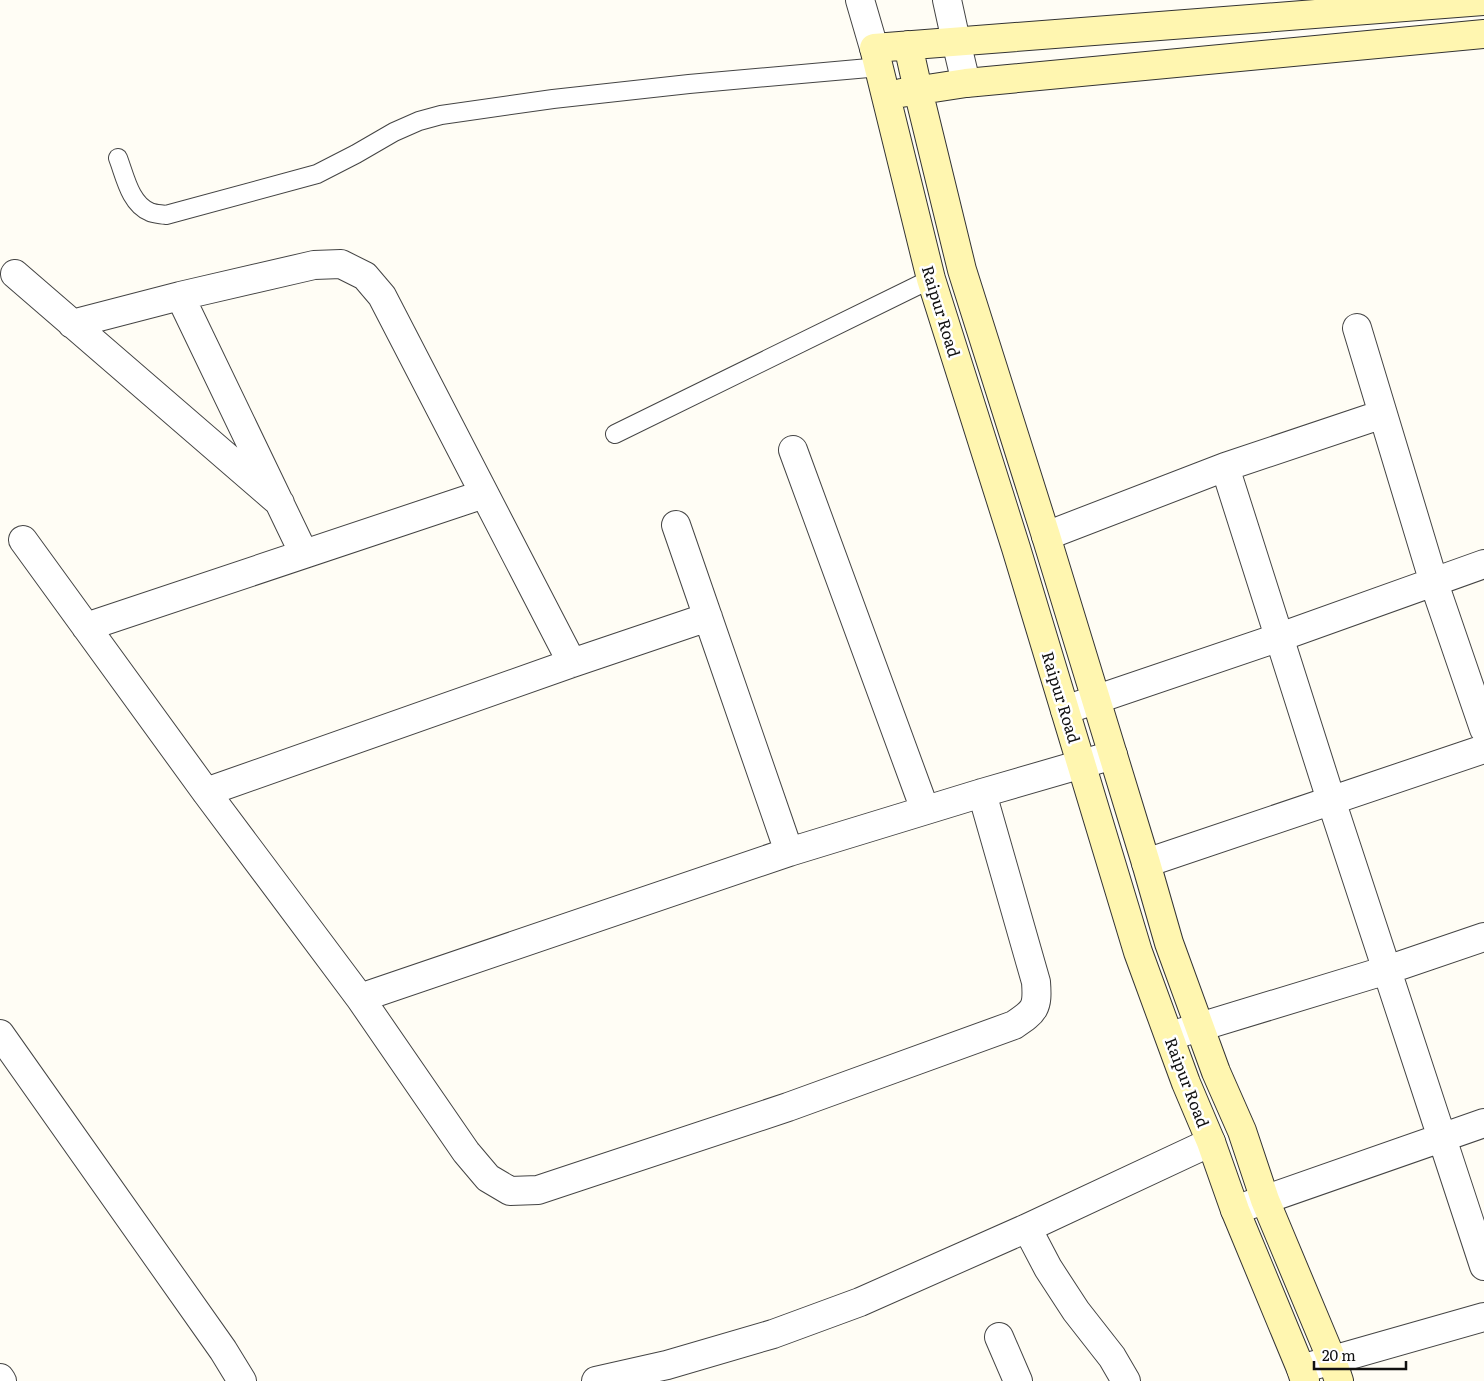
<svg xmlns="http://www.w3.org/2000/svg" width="1484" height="1381" viewBox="0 0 1484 1381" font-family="Literata,serif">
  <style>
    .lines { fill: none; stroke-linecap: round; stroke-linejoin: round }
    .service-casing { stroke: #444; stroke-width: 20 }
    .minor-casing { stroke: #444; stroke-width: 30 }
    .tertiary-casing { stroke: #444; stroke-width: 30 }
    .secondary-casing { stroke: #333; stroke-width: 30 }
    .service { stroke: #fff; stroke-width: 18 }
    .minor { stroke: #fff; stroke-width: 28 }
    .tertiary { stroke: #fff; stroke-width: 28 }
    .secondary { stroke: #fff6b0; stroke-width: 28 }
    .labels { text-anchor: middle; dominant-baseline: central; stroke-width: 5; stroke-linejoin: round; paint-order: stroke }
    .street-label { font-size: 16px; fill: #111; stroke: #fff }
  </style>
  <rect width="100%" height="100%" fill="#fffdf5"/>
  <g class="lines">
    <!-- service casing -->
    <g class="service-casing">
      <path id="service" d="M118 158C125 176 130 204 150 212 154 214 161 214 166 215L317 174 356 154 394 132 419 121 441 115 553 99 689 84 880 67
        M615 434 931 279"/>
    </g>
    <!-- minor casing -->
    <g class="minor-casing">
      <path id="minor" d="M947 0 956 41 966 83
        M15 274 280 503
        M180 296 304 554
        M72 324 180 296 314 265 341 264 365 276 382 296 572 663
        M1357 328 1434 583 1484 729
        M793 450 925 810
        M1225 467 1331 800 1484 1266
        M676 525 789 852
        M1046 536 1225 467 1383 414
        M23 540 206 792 360 998 466 1152 488 1178 510 1191 538 1190 788 1107 1014 1025C1035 1011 1038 1008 1036 982L982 793
        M86 627 484 494
        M1065 710 1280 637 1484 564
        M206 792 572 663 708 617
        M1146 863 1484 749
        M360 998 789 852 982 793 1113 755
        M0 1034 223 1350 242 1381
        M1170 1036 1387 970 1484 937
        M1235 1210 1484 1123
        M1027 1228 1048 1268 1076 1311 1112 1357 1126 1381
        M999 1337 1018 1381
        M1301 1369 1484 1317
        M0 1378 2 1381
        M596 1381 667 1365 773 1334 860 1302 1027 1228 1211 1142"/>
    </g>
    <!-- tertiary casing -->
    <g class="tertiary-casing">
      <path id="tertiary" d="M860 0 874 48"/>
    </g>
    <!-- secondary casing -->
    <g class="secondary-casing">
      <path id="secondary" d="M908 45 918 90 962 270 1046 536 1146 863 1169 943 1216 1072 1242 1131 1265 1200 1332 1360 1339 1381
        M901 93 966 83 1484 34
        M1305 1381 1301 1369 1235 1210 1211 1142 1186 1083 1138 952 1016 548 931 279 874 48 1484 1"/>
    </g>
    <!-- service -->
    <use href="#service" class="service"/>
    <!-- minor -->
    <use href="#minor" class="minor"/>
    <!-- tertiary -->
    <use href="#tertiary" class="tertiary"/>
    <!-- secondary -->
    <use href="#secondary" class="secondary"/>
  </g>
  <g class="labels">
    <!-- street labels -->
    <g class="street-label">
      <text transform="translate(942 311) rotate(73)">Raipur Road</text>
      <text transform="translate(1062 697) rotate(73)">Raipur Road</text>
      <text transform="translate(1188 1082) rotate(69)">Raipur Road</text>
    </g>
  </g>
  <!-- scale -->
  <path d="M1314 1361v8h92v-8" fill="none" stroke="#111111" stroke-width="2.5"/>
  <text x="1322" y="1361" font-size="15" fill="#111111" stroke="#ffffff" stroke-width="4" paint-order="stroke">20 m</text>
</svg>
